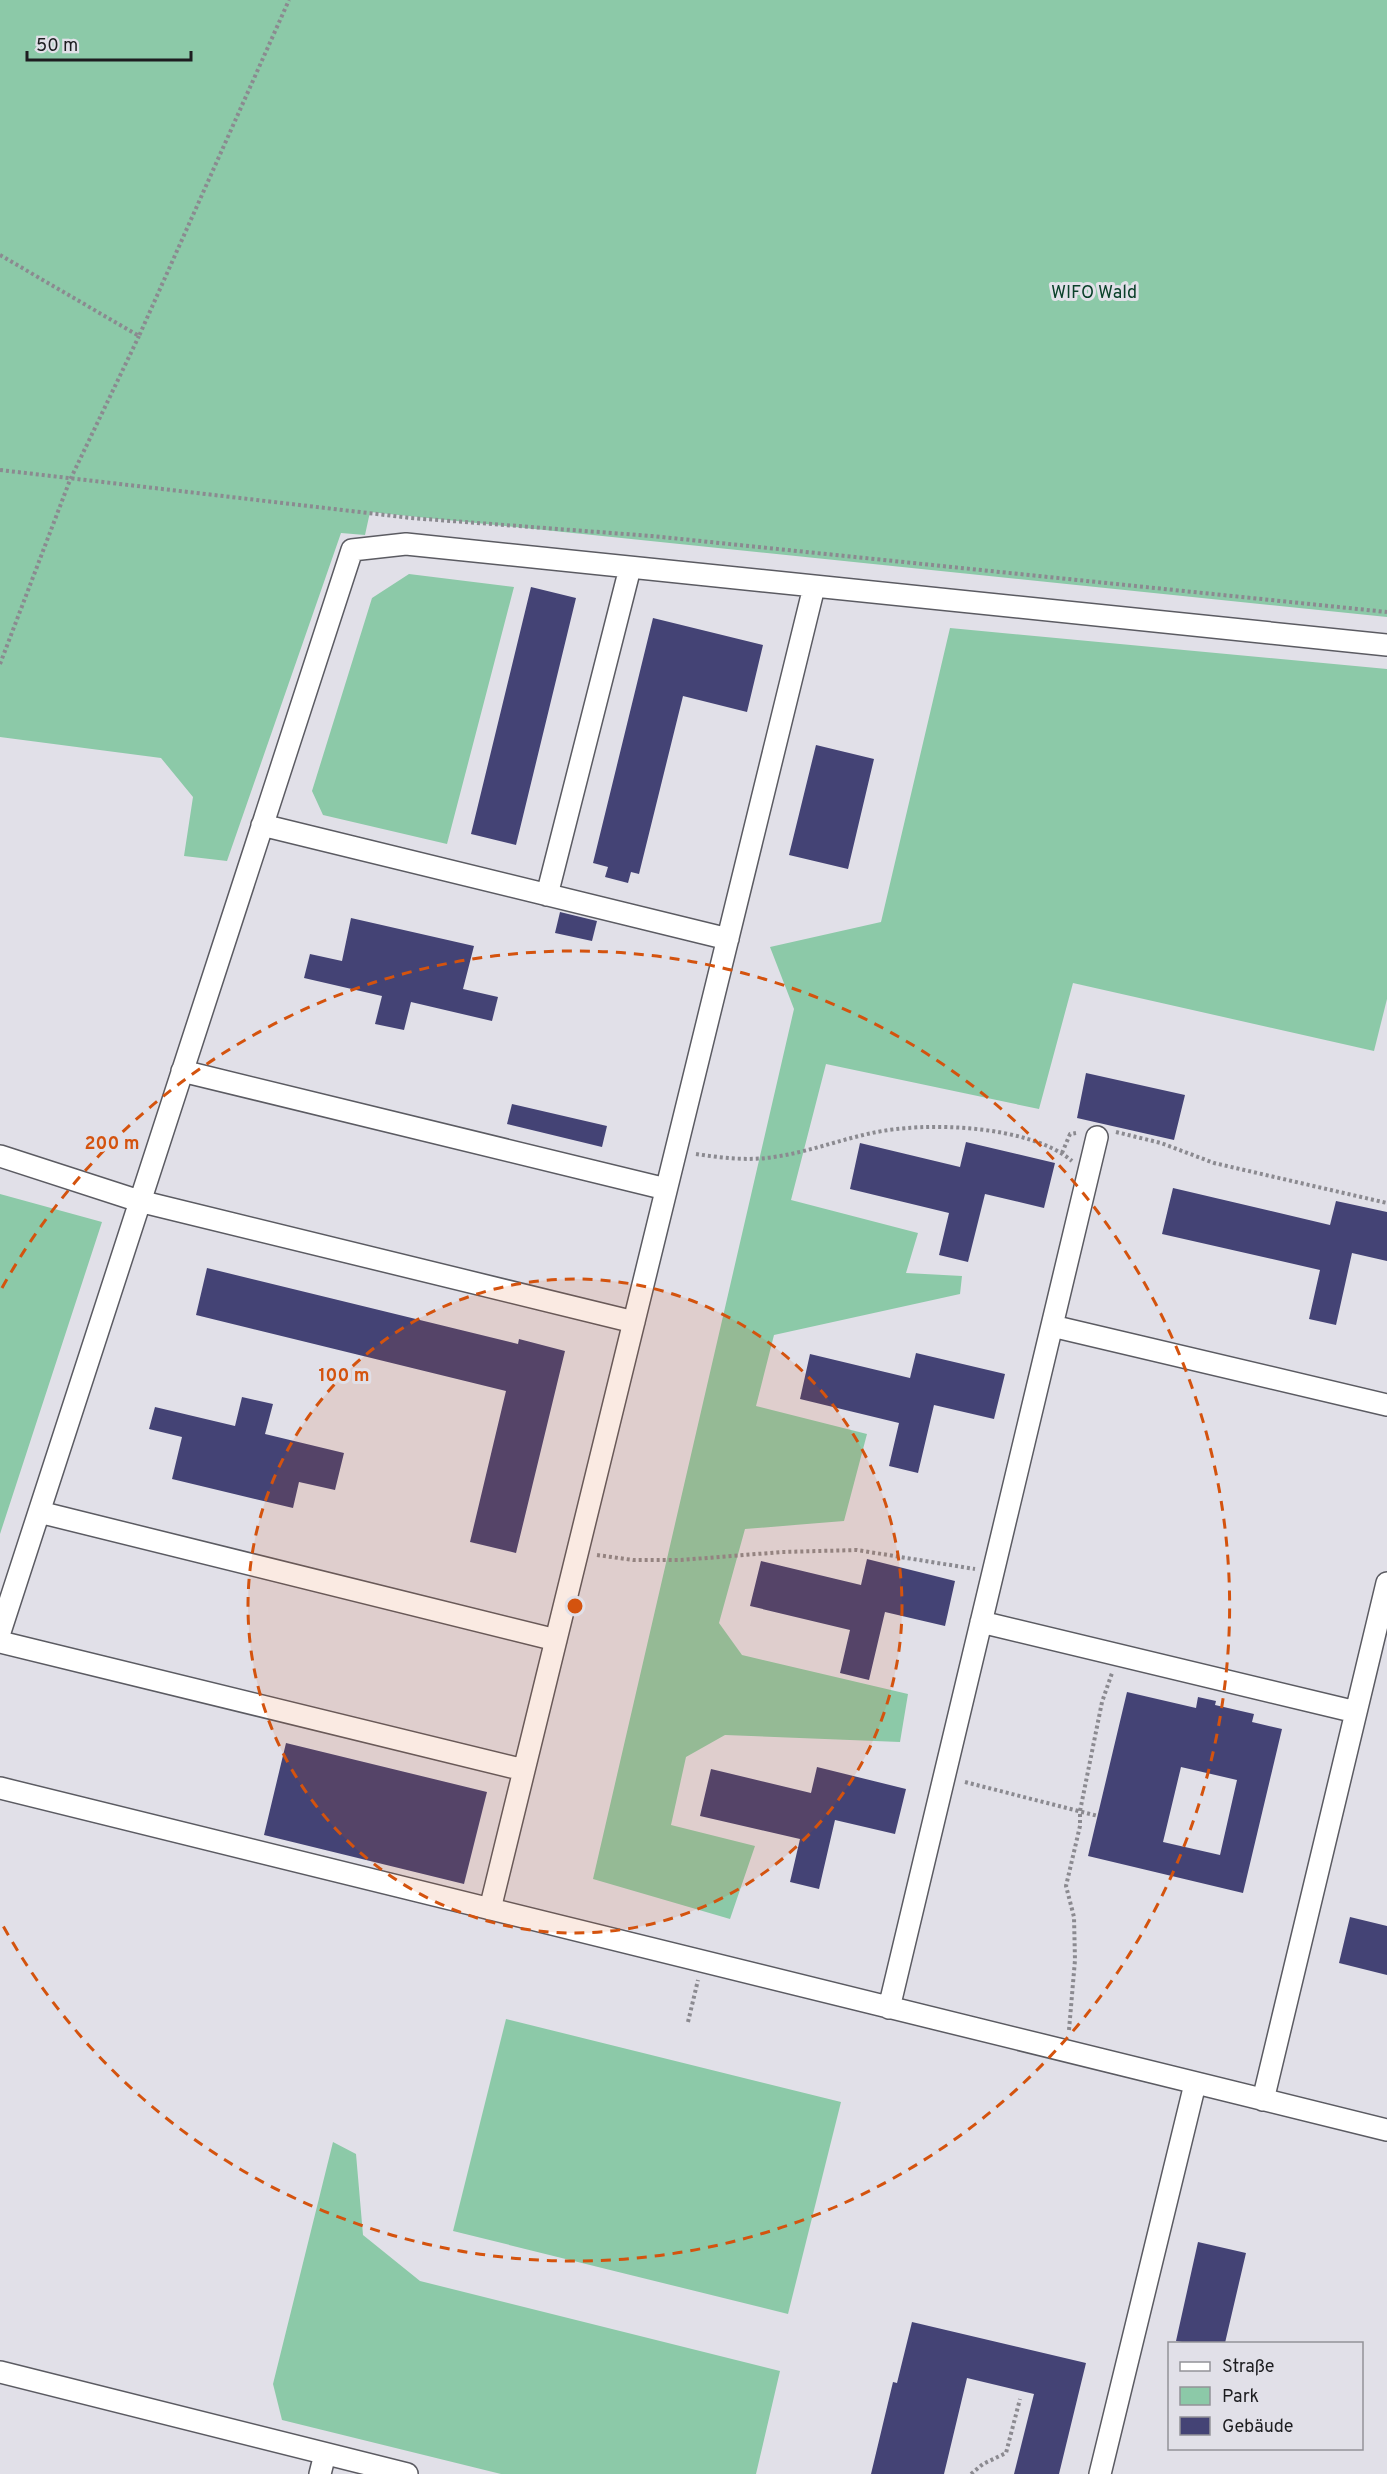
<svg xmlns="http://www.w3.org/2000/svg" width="1387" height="2474" viewBox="0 0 1387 2474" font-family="Overpass,sans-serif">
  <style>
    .green { fill: #8cc9a8 }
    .building { fill: #444375; fill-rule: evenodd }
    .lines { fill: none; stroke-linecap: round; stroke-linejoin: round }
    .minor-casing { stroke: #5b5b62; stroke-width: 24 }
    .path { stroke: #8b8a90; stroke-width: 4; stroke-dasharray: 3 3; stroke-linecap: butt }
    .minor { stroke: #fff; stroke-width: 21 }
    .ring { fill: none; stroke: #d4530e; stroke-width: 3; stroke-dasharray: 10 8 }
    .labels { text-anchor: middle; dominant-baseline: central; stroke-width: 6; stroke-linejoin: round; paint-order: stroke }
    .park-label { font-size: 18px; fill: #0b402a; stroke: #e1e0e8 }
    .centre { fill: #d4530e; stroke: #e1e0e8; stroke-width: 3 }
    .ring-label { font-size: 18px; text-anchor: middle; font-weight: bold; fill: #d4530e; stroke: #e1e0e8; stroke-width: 6; stroke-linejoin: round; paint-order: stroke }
  </style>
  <rect width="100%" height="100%" fill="#e1e0e8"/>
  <!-- green -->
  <path class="green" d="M0 0H1387V617L370 512 365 535 341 533 227 861 184 856 193 797 161 758 0 737Z
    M409 574 514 587 447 844 323 815 312 791 372 598Z
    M950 628 1387 669V999L1374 1051 1073 983 1039 1109 826 1064 791 1200 918 1233 906 1273 962 1276 960 1294 774 1335 756 1406 867 1434 844 1521 745 1529 719 1623 742 1655 908 1694 900 1742 725 1735 686 1757 671 1825 755 1846 730 1919 593 1879 794 1009 770 947 881 922Z
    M0 1194 102 1222 0 1534Z
    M506 2019 841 2102 788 2314 453 2231Z
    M333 2142 356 2154 363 2235 420 2281 780 2371 756 2474H501L282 2420 273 2384Z"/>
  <!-- building -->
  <path class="building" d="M531 587 576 598 516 845 471 834Z
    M653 618 763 645 747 712 683 696 639 874 631 872 628 883 605 877 608 867 593 863Z
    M816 745 874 759 848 869 789 855Z
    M560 912 597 921 592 941 555 933Z
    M351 918 474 946 463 989 498 997 492 1021 411 1002 404 1030 375 1024 382 996 304 978 310 954 342 961Z
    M1086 1073 1185 1095 1174 1140 1077 1118Z
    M512 1104 607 1126 602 1147 507 1124Z
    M966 1142 1055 1163 1044 1208 985 1194 968 1262 939 1255 949 1213 850 1189 860 1143 960 1167Z
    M1173 1188 1330 1225 1336 1201 1387 1212V1261L1352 1253 1336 1325 1309 1319 1320 1270 1162 1234Z
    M207 1268 518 1344 519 1339 565 1351 516 1553 470 1542 506 1391 196 1315Z
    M916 1353 1005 1374 994 1419 934 1405 918 1473 889 1466 899 1423 800 1399 810 1354 910 1378Z
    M242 1397 273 1404 265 1434 344 1453 335 1490 299 1482 293 1508 172 1479 182 1437 149 1429 155 1407 235 1426Z
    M867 1559 955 1581 945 1626 885 1612 869 1680 840 1673 850 1630 750 1606 761 1561 861 1585Z
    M1127 1692 1196 1708 1198 1697 1216 1701 1215 1705 1254 1714 1252 1722 1282 1729 1243 1893 1088 1856ZM1181 1767 1237 1780 1220 1855 1163 1842Z
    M286 1743 487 1792 464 1884 264 1835Z
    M817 1767 906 1789 895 1834 835 1820 819 1889 790 1882 800 1839 700 1816 711 1769 811 1793Z
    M1350 1917 1387 1926V1975L1339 1963Z
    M1198 2242 1246 2253 1225 2343H1188L1176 2341Z
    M912 2322 1086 2363 1059 2474H1014L1034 2394 967 2378 944 2474H871L893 2382 897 2383Z"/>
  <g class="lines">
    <!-- minor casing -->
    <g class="minor-casing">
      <path id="minor" d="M262 825 728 939
        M547 895 630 568
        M182 1071 666 1189
        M0 1156 139 1201 634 1322
        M1052 1326 1387 1405
        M39 1512 556 1640
        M981 1622 1356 1712
        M0 1632 352 550 406 544 1387 645
        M0 1642 524 1770
        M0 1788 1387 2130
        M490 1909 814 587
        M889 2008 1097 1137
        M1263 2100 1387 1583
        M0 2372 407 2474
        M320 2474 325 2454
        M1100 2474 1195 2084"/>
    </g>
    <!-- path -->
    <path class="path" d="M0 255 139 336 289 0
      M0 470 411 518 652 536 1387 612
      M0 664 70 480 139 336
      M1116 1132 1161 1143 1214 1163 1387 1203
      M1062 1153 1070 1134 1076 1133
      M696 1154C722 1158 749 1161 774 1157 808 1152 839 1140 872 1133 925 1121 1030 1125 1072 1161
      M597 1555 633 1560H681L782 1552 857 1550 975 1569
      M965 1782 1098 1816
      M688 2022 698 1980
      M1069 2030 1075 1960 1074 1917 1066 1886 1080 1826V1811L1102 1702 1112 1673
      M971 2474 983 2464 1006 2453 1020 2399"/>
    <!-- minor -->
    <use href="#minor" class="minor"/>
  </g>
  <!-- distance rings -->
  <circle cx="575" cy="1606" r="327" fill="#d4530e" fill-opacity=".12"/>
  <g class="ring">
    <circle cx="575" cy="1606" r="327"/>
    <path d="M2 1288A655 655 0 1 1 2 1924"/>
  </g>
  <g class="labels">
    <!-- park labels -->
    <g class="park-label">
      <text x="1094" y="293">WIFO Wald</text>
    </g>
  </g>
  <circle cx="575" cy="1606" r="9" class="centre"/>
  <g class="ring-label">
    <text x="112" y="1149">200 m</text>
    <text x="344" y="1381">100 m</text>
  </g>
  <!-- legend -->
  <rect x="1168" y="2342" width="195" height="108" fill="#e1e0e8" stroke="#939298" stroke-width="1.5"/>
  <rect x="1180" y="2362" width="30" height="9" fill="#ffffff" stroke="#939298" stroke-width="1.5"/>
  <text x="1222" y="2372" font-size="18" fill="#1d1d20">Straße</text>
  <rect x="1180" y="2387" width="30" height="18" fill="#8cc9a8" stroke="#939298" stroke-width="1.5"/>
  <text x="1222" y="2402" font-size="18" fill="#1d1d20">Park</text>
  <rect x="1180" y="2417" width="30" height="18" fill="#444375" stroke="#939298" stroke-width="1.5"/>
  <text x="1222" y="2432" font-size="18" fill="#1d1d20">Gebäude</text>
  <!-- scale -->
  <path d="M27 51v9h164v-9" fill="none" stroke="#1d1d20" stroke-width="3"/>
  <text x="36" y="51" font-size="18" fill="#1d1d20" stroke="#e1e0e8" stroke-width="4.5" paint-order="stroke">50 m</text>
</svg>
